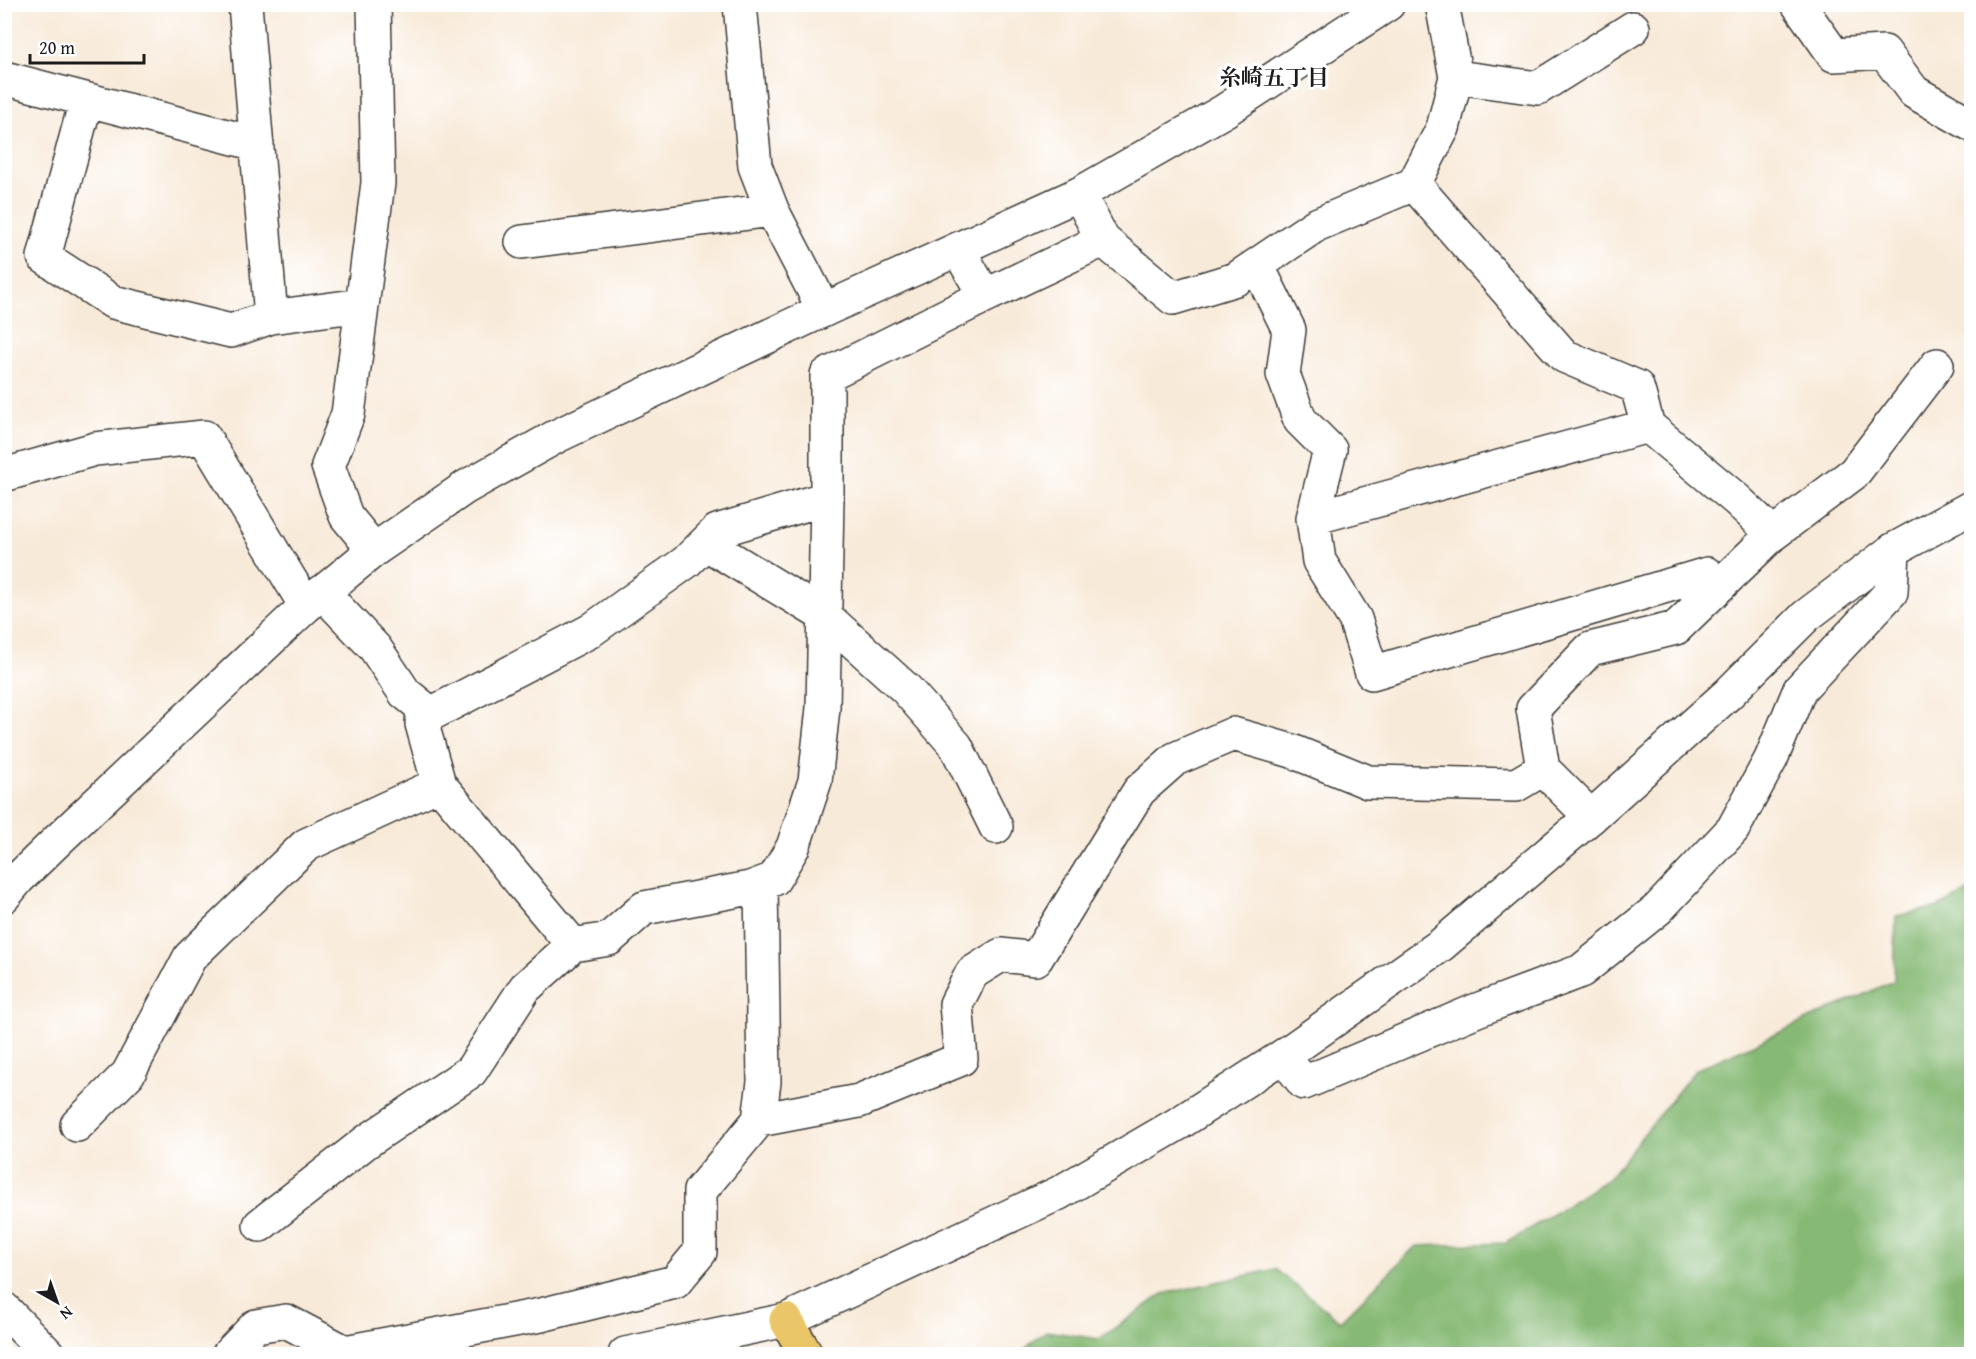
<svg xmlns="http://www.w3.org/2000/svg" width="1976" height="1359" viewBox="0 0 1976 1359" font-family="'Gentium Book Plus','Noto Serif JP',serif">
  <style>
    .forest { fill: #86b974; stroke: #516a48; stroke-width: 1.5 }
    .lines { fill: none; stroke-linecap: round; stroke-linejoin: round }
    .minor-casing { stroke: #3d3b38; stroke-width: 36 }
    .tertiary-casing { stroke: #3d3b38; stroke-width: 36 }
    .trunk-casing { stroke: #3d3b38; stroke-width: 36 }
    .minor { stroke: #fff; stroke-width: 33 }
    .tertiary { stroke: #fff; stroke-width: 33 }
    .trunk { stroke: #ebc669; stroke-width: 33 }
    .labels { text-anchor: middle; dominant-baseline: central; stroke-width: 6; stroke-linejoin: round; paint-order: stroke }
    .neighbourhood-label { font-size: 22px; font-weight: bold; fill: #1c1c1c; stroke: #fff }
  </style>
  <rect width="100%" height="100%" fill="#fff"/>
  <filter id="ink" filterUnits="userSpaceOnUse"><feTurbulence type="fractalNoise" baseFrequency=".0167" numOctaves="2"/><feDisplacementMap in="SourceGraphic" scale="12" xChannelSelector="R" yChannelSelector="G"/><feConvolveMatrix kernelMatrix="1 2 1 2 8 2 1 2 1" color-interpolation-filters="sRGB"/></filter>
  <filter id="wash" filterUnits="userSpaceOnUse"><feTurbulence type="fractalNoise" baseFrequency=".008" numOctaves="4" result="noise"/><feDisplacementMap in="SourceGraphic" scale="24" xChannelSelector="R" yChannelSelector="G"/><feGaussianBlur stdDeviation="1.35" result="paint"/><feColorMatrix in="noise" values="0 0 0 0 0 0 0 0 0 0 0 0 0 0 0 0 0 1.4 0 .05"/><feComposite in="paint" operator="in"/></filter>
  <g filter="url(#wash)">
    <rect width="100%" height="100%" fill="#f8ead9"/>
    <!-- forest -->
    <path class="forest" d="M1971 890V1354H1018L1046 1331 1099 1339 1163 1294 1275 1269 1340 1321 1416 1246 1507 1243 1608 1179 1695 1070 1894 981 1896 916 1938 907Z"/>
  </g>
  <g filter="url(#ink)">
    <g class="lines">
      <!-- minor casing -->
      <g class="minor-casing">
        <path id="minor" d="M245 4 271 317
          M374 4 378 183 348 414 328 466 346 516 374 550
          M740 4 755 166 772 210 824 310
          M1798 4 1834 55 1884 52 1914 92 1972 125
          M1456 77 1538 88 1633 28
          M4 78 257 144
          M86 101 44 257 113 302 231 331 271 317 362 305
          M1414 184 1564 356 1637 387 1648 426 1737 500 1773 534
          M1079 194 1103 240 1173 298 1236 279 1316 225 1414 184 1443 128 1456 77 1442 4
          M522 242 772 210
          M958 249 985 296
          M1257 265 1289 330 1283 374 1300 420 1330 450 1313 518 1319 561 1355 619 1372 673 1707 574 1720 585
          M4 475 95 449 204 437 306 606
          M1313 518 1648 426
          M705 543 825 616 906 689 956 746 996 827
          M322 592 375 648 405 693 431 714 590 631 686 562 717 531 827 498V375L985 296 1103 240
          M423 708 422 724 439 784 573 945 609 939 644 908 750 888 774 879 793 847 815 781 823 708 827 498
          M1591 817 1543 769 1533 709 1590 649 1676 628 1773 534 1854 473 1937 365
          M1283 1056 1304 1083 1477 1010 1581 971 1658 909 1733 829 1771 759 1800 689 1891 592 1893 550
          M759 1120 859 1101 961 1059 956 1004 972 973 1001 955 1036 959 1139 791 1175 759 1233 734 1292 751 1368 782 1516 785 1543 769
          M77 1125 128 1074 190 957 306 845 439 784
          M260 1225 366 1142 471 1071 525 988 573 945
          M229 1354 256 1326 286 1321 345 1352 541 1315 675 1282 700 1252V1191L759 1120 764 1082 761 884"/>
      </g>
      <!-- tertiary casing -->
      <g class="tertiary-casing">
        <path id="tertiary" d="M4 896 19 878 57 841 306 606 374 550 466 487 557 436 824 310 1079 194 1224 111 1388 4
          M4 1309 48 1354
          M625 1354 786 1320 1059 1193 1181 1122 1283 1056 1441 945 1591 817 1728 694 1806 616 1893 550 1972 507"/>
      </g>
      <!-- trunk casing -->
      <g class="trunk-casing">
        <path id="trunk" d="M786 1320 806 1354"/>
      </g>
      <!-- minor -->
      <use href="#minor" class="minor"/>
      <!-- tertiary -->
      <use href="#tertiary" class="tertiary"/>
      <!-- trunk -->
      <use href="#trunk" class="trunk"/>
    </g>
  </g>
  <g class="labels">
    <!-- neighbourhood labels -->
    <g class="neighbourhood-label">
      <text x="1274" y="77">糸崎五丁目</text>
    </g>
  </g>
  <!-- margin -->
  <rect width="1976" height="1359" fill="none" stroke="#fff" stroke-width="24"/>
  <!-- north arrow -->
  <g transform="translate(57 1302) rotate(140)" stroke="#ffffff" stroke-width="4.5" paint-order="stroke">
  <path d="M0-4.5L10 22L0 15L-10 22Z" fill="#1c1c1c"/>
  <text y="-9" font-size="16" font-weight="bold" text-anchor="middle" fill="#1c1c1c">N</text>
  </g>
  <!-- scale -->
  <path d="M30 54v9h114v-9" fill="none" stroke="#1c1c1c" stroke-width="3"/>
  <text x="39" y="54" font-size="18" fill="#1c1c1c" stroke="#ffffff" stroke-width="4.5" paint-order="stroke">20 m</text>
</svg>
